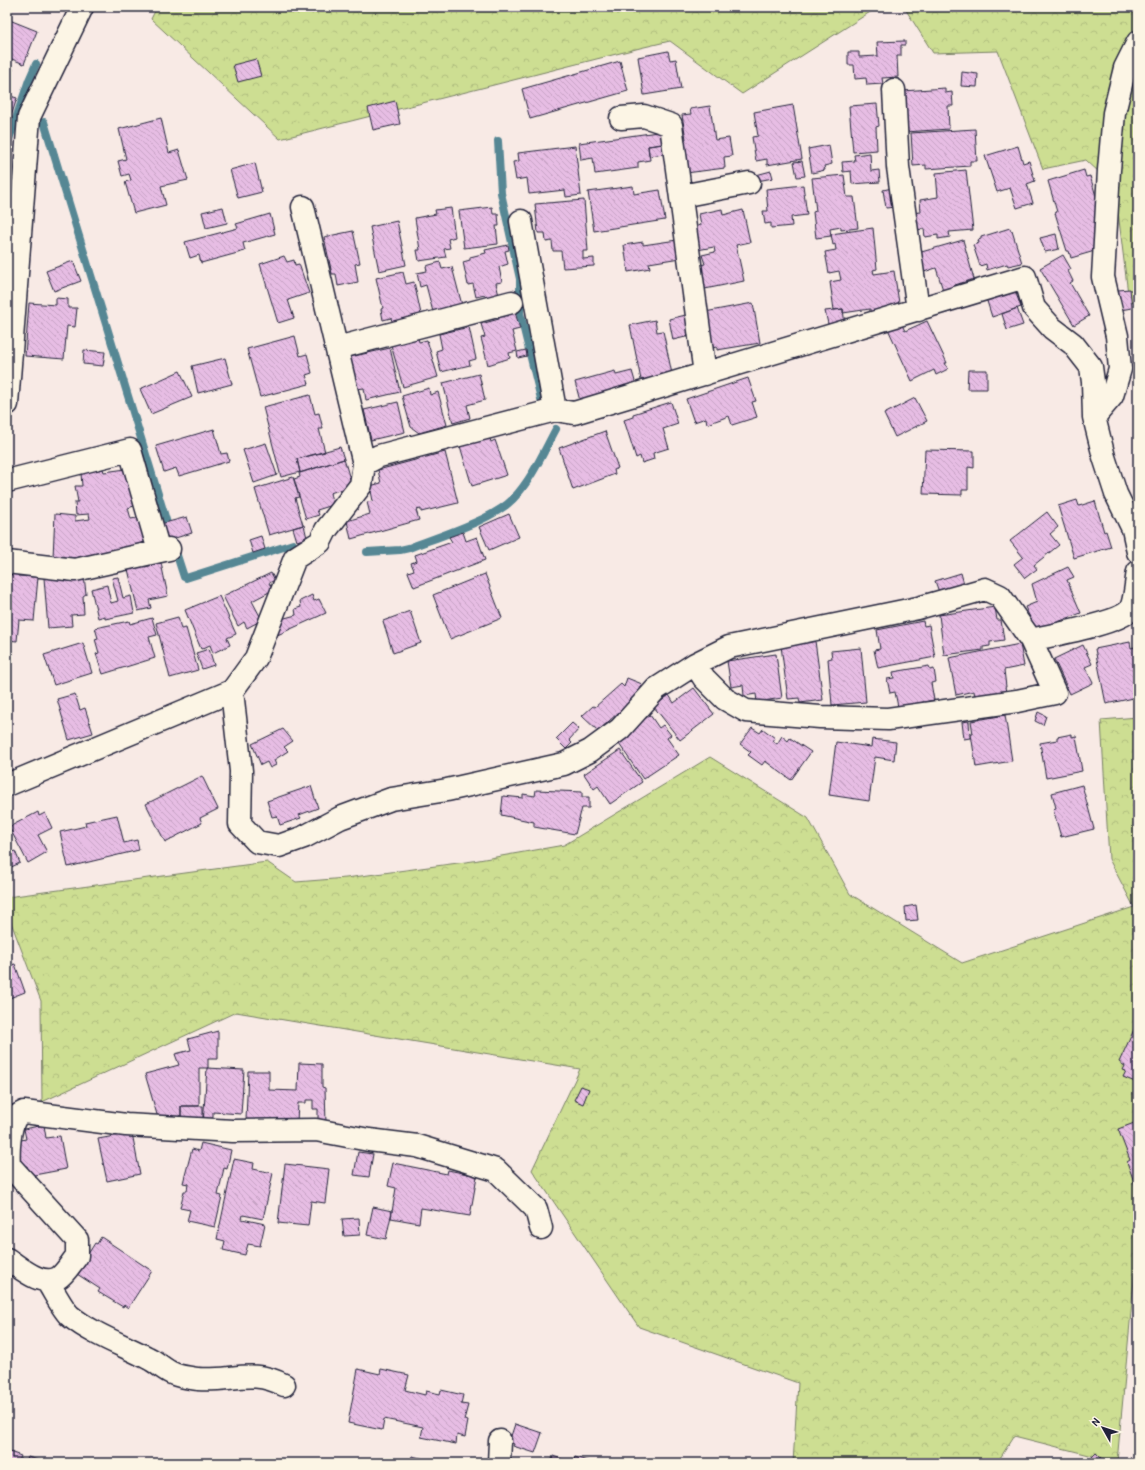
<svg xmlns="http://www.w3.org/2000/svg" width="1145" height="1470" viewBox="0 0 1145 1470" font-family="'Patrick Hand',sans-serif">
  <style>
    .forest { fill: url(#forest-crowns); stroke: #788066 }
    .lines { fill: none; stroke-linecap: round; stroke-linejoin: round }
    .stream { stroke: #568794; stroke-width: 8 }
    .building { fill: url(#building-back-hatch); stroke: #22223b }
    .street-casing { stroke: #22223b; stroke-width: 25 }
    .street { stroke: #fcf5e5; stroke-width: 22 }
  </style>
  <defs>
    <pattern id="forest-crowns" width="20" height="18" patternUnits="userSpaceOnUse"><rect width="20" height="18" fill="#cdde92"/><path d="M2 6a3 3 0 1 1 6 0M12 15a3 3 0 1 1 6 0" fill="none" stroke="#b0be7f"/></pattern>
    <pattern id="building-back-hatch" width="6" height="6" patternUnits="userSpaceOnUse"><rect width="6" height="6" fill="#e7bde4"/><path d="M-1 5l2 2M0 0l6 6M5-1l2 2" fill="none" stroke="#c6a2c4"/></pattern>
  </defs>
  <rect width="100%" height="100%" fill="#f8eae5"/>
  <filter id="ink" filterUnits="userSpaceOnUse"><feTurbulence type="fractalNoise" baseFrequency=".025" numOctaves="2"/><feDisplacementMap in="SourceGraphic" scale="8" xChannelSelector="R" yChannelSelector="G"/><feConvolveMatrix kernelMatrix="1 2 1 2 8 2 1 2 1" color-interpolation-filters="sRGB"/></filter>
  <g filter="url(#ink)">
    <!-- forest -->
    <path class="forest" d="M157 7H878L742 94 670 41 640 48 280 139 151 19Z
      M904 7H1138V301L1129 302 1115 187 1086 160 1043 169 998 51 933 53Z
      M1138 717V1237L1117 1462 1014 1436 997 1463H793L798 1383 639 1327 532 1170 580 1069 236 1012 42 1102 41 1001 7 912V897L267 862 296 882 346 878 473 861 564 845 710 757 808 818 850 894 962 963 1134 907 1109 859 1101 720Z"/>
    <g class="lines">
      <!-- stream -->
      <path class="stream" d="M44 122 170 533
        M498 141 501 193 520 279V313L543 407
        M7 145 29 80 36 64
        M174 546 184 577 186 578 293 544
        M367 552 400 550 409 548C437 537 493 520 513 499 532 479 543 453 556 429"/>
    </g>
    <!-- building -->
    <path class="building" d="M7 19 37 31 24 64 7 57Z
      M905 41V45H901V56H897L898 77 882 78 883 84 867 85 866 78 855 79 854 65H848V52H859V57L878 56 877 42Z
      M668 51 670 60 676 59 681 89 644 95 638 57Z
      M256 59 261 76 238 82 233 65Z
      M620 61 628 91 530 119 522 89Z
      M7 66 13 69 9 82 7 81Z
      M962 72 978 74 977 87 961 86Z
      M945 88V93L952 92 953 106H948L949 129 905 132 903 91Z
      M7 95 17 98 7 129Z
      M395 101 400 124 373 130 368 108Z
      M877 104 879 126 876 127 877 150 853 152 849 106Z
      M793 105 802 159 767 165V159L756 161 752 137 758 136 754 112Z
      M710 106 715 140 729 138 732 156 724 157 725 168 686 173 681 140 686 139 682 115 691 114 690 109Z
      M161 118 169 153 179 150 188 180 161 186 166 205 134 213 125 182 131 180 129 174 122 176 118 161 126 159 119 129Z
      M975 129 977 161H970V166L926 169V165L913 166 911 133Z
      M665 131 663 144 648 146 650 160 638 162V168L595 174 593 158 581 160 579 143Z
      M663 144 664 154 649 156 648 146Z
      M829 145 832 164 824 166 825 170 812 173 808 149Z
      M575 146 581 195 566 197 565 190 529 194 527 178 516 180 513 162 519 161 518 153Z
      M1018 146 1023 163 1029 161 1035 181 1027 184 1033 203 1017 208 1010 188 997 192 985 156Z
      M870 153 871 171 879 170 880 182 852 184 851 171 843 172 842 162 855 161 854 155Z
      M802 161 805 176 797 177 794 162Z
      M255 163 262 192 238 198 230 170Z
      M966 170 973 230 949 232 950 237 938 239V235L925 237 924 229 914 230 912 213 921 212 920 200 938 197 936 173Z
      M1084 170 1086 177 1090 176 1101 213 1099 235 1094 237 1098 250 1071 258 1069 251H1067L1055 213 1057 212 1048 181Z
      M771 171 773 178 757 181 756 175Z
      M844 175 847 197H854L858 228 841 230V227L830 229 831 236 816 238 813 212 816 211 812 178Z
      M803 185 807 215 791 217 792 226 771 228V223L765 224 763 211H768L766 189Z
      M633 186 634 194 660 190 665 220 594 231 588 192Z
      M892 188 895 207 886 208 883 190Z
      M584 200 588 251H583V259L594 258V266L563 268 561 251H553L552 241 546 242 545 233H538L535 204Z
      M223 207 227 223 206 228 202 212Z
      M492 207 493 214H498L499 226H496L498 244 464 248 459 211Z
      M451 208 455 237 448 239 450 248 444 249 446 257 419 261 417 250H420L415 218 436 214 435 210Z
      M722 209 723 215 743 210 750 242 736 245 744 281 705 289 700 265 705 264 702 255 715 252 714 247 697 250 692 228 701 225 699 214Z
      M270 214 275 234 243 243 245 251 201 263 199 255 190 258 185 242 238 228 236 224Z
      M397 221 406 265 379 271 370 227Z
      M873 228 877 269 873 270 874 274 894 271 900 309 870 313V309L843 313V309L834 310 830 282 841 280 839 271 829 273 825 252 836 250 835 244 833 245 831 234Z
      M1010 228 1011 231H1012L1022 263 1008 266 1007 264 987 270 986 264 980 266 973 245 979 243 978 240 981 239V237Z
      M353 231 360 263 355 264 358 282 338 286 336 274H332L324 237Z
      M1056 234 1059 249 1045 252 1040 238Z
      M677 240 680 258 649 263 650 268 628 272 624 245 643 242V245Z
      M963 240 974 279 955 285V286L943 290 936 268 924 272 918 253Z
      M508 245 509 250 505 251 508 264 499 267 502 282 496 283 499 296 486 299 485 295 476 297 473 284 468 285 463 262 470 260V257L486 253 485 250Z
      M1063 255 1071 269 1068 271 1073 281 1070 283 1089 316 1074 325 1040 268Z
      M284 256 287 262 294 260 295 265 299 264 309 293 288 300 294 318 278 323 260 264Z
      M73 261 81 281 54 291 46 271Z
      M440 262 442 269 452 267 462 305 433 312 426 285 420 287 417 273 427 271 426 266Z
      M403 272 406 284 414 282 421 314 402 319 403 322 393 324 391 318 383 320 381 309 383 308 376 278Z
      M1014 288 1021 307 992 317 986 298Z
      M1130 289 1132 308 1120 310 1118 290Z
      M56 298 68 299V308H77L75 327 67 326 64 359 25 356 29 303 56 305Z
      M753 303 760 343 717 350V347L711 348 705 312Z
      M1017 308 1023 325 1007 330 1002 314Z
      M843 309 845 325 829 328 825 311Z
      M515 312 520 329 512 331 517 351 509 353 510 358 488 365 481 338 485 337 481 324 499 319 498 316Z
      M690 314 694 335 673 340 669 319Z
      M655 320 657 332 663 331 672 374 641 380 630 325Z
      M927 321 947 363H945L948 369 936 375 934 370 912 381 888 329 901 323 905 331Z
      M469 327 476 359 469 361 470 365 441 372 436 351 442 349 439 334Z
      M295 336 300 356 307 354 312 373 306 375 309 384 260 397 247 349Z
      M418 338 419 342 427 340 438 377 403 387 391 345Z
      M390 348 400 392 366 400 364 388 357 389 350 357Z
      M84 350 105 352 103 366 83 364Z
      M526 350 527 356 518 358 517 352Z
      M225 358 232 384 198 393 192 366Z
      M968 370H987V389H967Z
      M180 371 192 397 151 414 140 389Z
      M615 371 616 375 632 371 636 385 580 401 575 382Z
      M479 374 485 400 467 405 470 418 453 423 443 383Z
      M748 378 756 401 752 402 757 417 732 425 729 416 707 424 706 418 694 422 686 399Z
      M429 388 430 395 438 392 447 425 419 433 411 427 402 396Z
      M310 395 315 414 319 413 323 429H319L325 452 297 459 300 472 281 477 263 407Z
      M915 398 927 421 895 437 884 414Z
      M398 402 405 432 371 440 364 410Z
      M671 402 678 424 663 429 669 448 653 453 654 459 642 463 640 456 636 458 624 420 633 417V414Z
      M214 429 221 454 227 453 229 461 179 476 176 468 164 472 156 446Z
      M605 431 618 468 614 470 615 474 573 490 559 448Z
      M489 436 491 442 495 440 507 475 472 486 460 446Z
      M266 443 277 475 254 483 243 450Z
      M340 447 344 459 300 473 297 459Z
      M925 450 974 451V468L968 467V490H962V495L923 494Z
      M445 452 458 503 421 512V509L416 510 419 520 351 539 347 521 370 514 367 502 373 501 370 486 381 483 378 470Z
      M344 459 352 486 330 493 333 505 317 510 319 515 306 519 294 479 300 477 299 473Z
      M103 469 104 472 126 469 134 506 128 508 131 519 142 517 147 544 75 558 53 557 55 514 75 516V521L90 519 89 514 76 515 75 502H78L75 486H82L81 473Z
      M293 477 299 497 295 498 303 525 269 535 255 489Z
      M1077 500 1079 506 1095 501 1104 532 1106 531 1111 547 1074 558 1058 506Z
      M1047 512 1058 527 1050 534 1059 545 1034 565 1037 569 1025 578 1014 564 1023 557 1010 541Z
      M509 514 519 537 489 550 479 527Z
      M187 517 192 533 162 542 157 525Z
      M304 525 307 538 297 541 293 528Z
      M463 532 466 541 477 537 485 560 414 587 408 572 414 570 411 563 417 561 415 555 452 542 449 537Z
      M261 536 265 549 253 553 249 540Z
      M144 561 145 567 161 563 168 596 149 600 151 608 138 611 127 565Z
      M1068 567 1074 577 1067 580 1081 613 1042 628 1034 626 1025 607 1037 602 1032 584Z
      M7 571 19 572 18 576 38 577 34 621 19 620 17 641 7 640Z
      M271 573 275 580 269 583 273 590 252 601 262 620 247 628 244 622 238 626 223 596Z
      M961 573 964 584 939 592 935 581Z
      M485 574 502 618 450 639 433 595Z
      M84 575 86 594 83 596 84 614 71 615 72 626 48 628 44 578Z
      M118 577 123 598 131 596 134 613 105 619V616L98 618 91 589 107 585 111 603 118 601 112 578Z
      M312 595 314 601 319 599 326 613 273 637 281 619 296 615 295 609 301 607 300 601Z
      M219 596 236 634 227 638 230 645 213 653 210 645 201 649 185 610Z
      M995 607 997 620H1001L1004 640 990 642V646L983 647V650L944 655 939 615Z
      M410 611 421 643 393 653 383 621Z
      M178 617 181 629 186 628 198 670 170 678 156 623Z
      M152 618 157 635 149 637 155 658 103 674 96 654 99 653 95 639 98 638 95 628 129 621 130 624Z
      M923 621 924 626 929 625 935 657 878 668 874 650 880 649 877 630Z
      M815 641 823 700 800 703 799 698 788 699 781 646Z
      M1130 642 1131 648 1138 646V669L1136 670 1138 680V697L1106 704 1095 649Z
      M83 643 92 673 54 685 44 655Z
      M1020 644 1024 666 1004 670 1006 687H1005L1006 692 975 698 974 691 956 695 949 658Z
      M1083 645 1092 664 1085 667 1093 683 1070 694 1054 659Z
      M861 648 866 702 832 705 828 659 832 658 831 651Z
      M209 649 214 665 202 669 196 653Z
      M776 654 782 698 757 702 756 694 744 696 743 685 731 687 727 661Z
      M929 666 930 670 934 669 936 682 931 683 934 700 898 707 895 692 890 693 887 679 894 678 893 672Z
      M627 678 642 684 639 694 598 731 582 716 593 706 595 707 621 684 624 687Z
      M694 688 714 714 680 740 654 707 669 695 674 703Z
      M75 694 80 710 85 708 93 733 69 740 57 699Z
      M1038 712 1046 716 1043 725 1035 721Z
      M650 715 659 728 663 725 671 735 667 738 679 755 643 779 617 741 630 729Z
      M1005 715 1012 761 976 767 971 734H973L971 721Z
      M969 721 970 738 964 739 962 722Z
      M572 723 579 729 569 740 572 743 566 749 556 739Z
      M752 728 760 733 763 729 775 738 773 741 777 744 782 736 788 741 790 738 811 752 791 780 765 761 762 765 748 755 751 752 740 744Z
      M283 729 293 741 284 747 288 751 274 760 276 765 270 768 267 762 261 765 252 744Z
      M1072 734V737L1076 736 1082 771 1046 778 1040 743 1057 740V737Z
      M872 739 896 742 894 760 875 757 869 801 829 795 836 742 871 747Z
      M620 750 642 782 610 804 598 786 594 789 584 774Z
      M202 776 218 809 200 818 202 823 165 842 146 804Z
      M1082 785 1094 829 1061 837 1053 809 1056 808 1052 793Z
      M311 786 318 808 299 815 301 818 280 825 277 816 272 817 267 801Z
      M536 790 582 792V797H589V808H582L575 834 534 827V822L501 815 503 796 523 798V794L535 796Z
      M38 812 39 816 45 813 52 828 38 835 47 852 28 863 9 827Z
      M117 815 124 843 137 840 139 850 68 867 60 832 86 826 85 822Z
      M7 847 10 853 15 851 20 863 7 869Z
      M916 905 918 920 906 921 905 907Z
      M15 964 25 992 7 999V966Z
      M1138 1021V1077L1135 1082 1123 1077 1126 1071 1123 1070 1125 1066 1119 1062Z
      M218 1031V1059H208V1068H199V1106H181V1120L166 1121 164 1116 158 1118 145 1074 179 1065 175 1054 191 1050 188 1039Z
      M299 1063 322 1064V1087L325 1088 326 1124H318V1109H313V1100H306V1103H298L297 1122 246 1120 248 1071H269V1090L298 1091Z
      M207 1068 244 1070 241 1114 213 1112V1125L203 1124Z
      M581 1086 589 1089 583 1104 574 1100Z
      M181 1106H203V1123H181Z
      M1137 1122 1138 1123V1193L1127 1162 1130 1160 1118 1129Z
      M44 1125 46 1138 60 1136 66 1169 29 1176 27 1166 21 1167 16 1141 26 1139 24 1129Z
      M132 1133 140 1174 107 1181 98 1139Z
      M201 1143 231 1150 227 1169 224 1168 218 1195 222 1196 215 1227 187 1221 190 1210 180 1208 184 1191H187L188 1184 183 1183 192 1149 199 1151Z
      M358 1152 373 1154 369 1177 354 1175Z
      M234 1159 254 1163 253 1169 273 1173 263 1219 243 1215 242 1219 265 1224 260 1246 248 1244 245 1255 223 1250 225 1241 217 1239Z
      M393 1163 447 1174 448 1170 477 1176 470 1216 421 1208 419 1223 391 1218 396 1188 388 1186Z
      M285 1164 329 1169 325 1203 311 1201 308 1226 278 1223Z
      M373 1207 392 1211 386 1239 367 1235Z
      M359 1218 360 1235 344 1236 342 1219Z
      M101 1237 152 1271 128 1308 124 1305 123 1307 98 1292 100 1289 77 1274 87 1260 85 1259 95 1243 97 1244Z
      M358 1369 380 1374 381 1369 409 1375 405 1390 425 1395 426 1391 440 1394 441 1390 463 1395 461 1404 468 1405 464 1420 468 1421 465 1437 457 1435 456 1444 421 1437 423 1427 384 1419 382 1430 348 1423Z
      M515 1424 542 1433 535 1453 513 1446 514 1444 509 1442Z
      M7 1451 21 1456 18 1463H7Z
      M1096 1453 1106 1463H1086Z
      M412 1456 441 1463H410Z
      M553 1456 573 1463H551Z
      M28 1457 47 1463H26Z
      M575 1457 593 1463H573Z"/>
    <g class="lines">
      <!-- street casing -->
      <g class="street-casing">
        <path id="street" d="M894 90 898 167 918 310
          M621 118 644 116 671 125 705 374
          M681 196 749 183
          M303 207 364 464
          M521 221 555 410
          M337 348 512 302
          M7 404 29 117 82 7
          M1094 417 1112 396 1120 369 1117 336 1103 277 1109 170 1114 113 1125 68 1138 42
          M7 481 130 450 159 551
          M7 562 75 570 169 549
          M695 664 704 678 725 699 746 711 820 717 888 719 1017 701 1055 693 1031 640
          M232 691 241 771 240 824 257 842 279 846 304 837 340 818 391 799 447 790 564 764 590 751 620 729 656 689 695 664 729 647 918 608 985 589 1000 596 1031 640C1051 635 1116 624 1129 611 1135 604 1136 581 1138 572
          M7 785 232 691 256 658 295 558 320 542 326 530 361 485 364 464 379 456 555 410 574 413 1025 277 1034 308 1052 328 1073 344 1091 367 1093 382 1094 417 1104 457 1116 494 1133 529 1138 552
          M7 1259C21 1268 41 1287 58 1278 65 1274 71 1263 77 1256V1240L9 1165C8 1153 9 1127 16 1117 18 1115 22 1113 24 1112L126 1125 233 1131 316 1130 369 1140 417 1146 496 1170 536 1209 541 1228
          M47 1281C53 1290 63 1310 70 1316 92 1334 123 1345 148 1358 157 1362 165 1371 174 1374 181 1377 191 1378 198 1379 231 1382 252 1368 284 1385
          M499 1463 500 1441"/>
      </g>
      <!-- street -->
      <use href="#street" class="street"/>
    </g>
  </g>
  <!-- margin -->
  <rect width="1145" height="1470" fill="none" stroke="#fcf5e5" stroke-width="24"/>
  <rect x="12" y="12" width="1121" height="1446" fill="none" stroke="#22223b" stroke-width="1.5" filter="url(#ink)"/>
  <!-- north arrow -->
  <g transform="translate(1103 1428) rotate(309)" stroke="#fcf5e5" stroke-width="3" paint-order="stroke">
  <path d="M0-3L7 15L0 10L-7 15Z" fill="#22223b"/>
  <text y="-6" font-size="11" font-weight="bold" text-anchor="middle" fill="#22223b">N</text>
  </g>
</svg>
